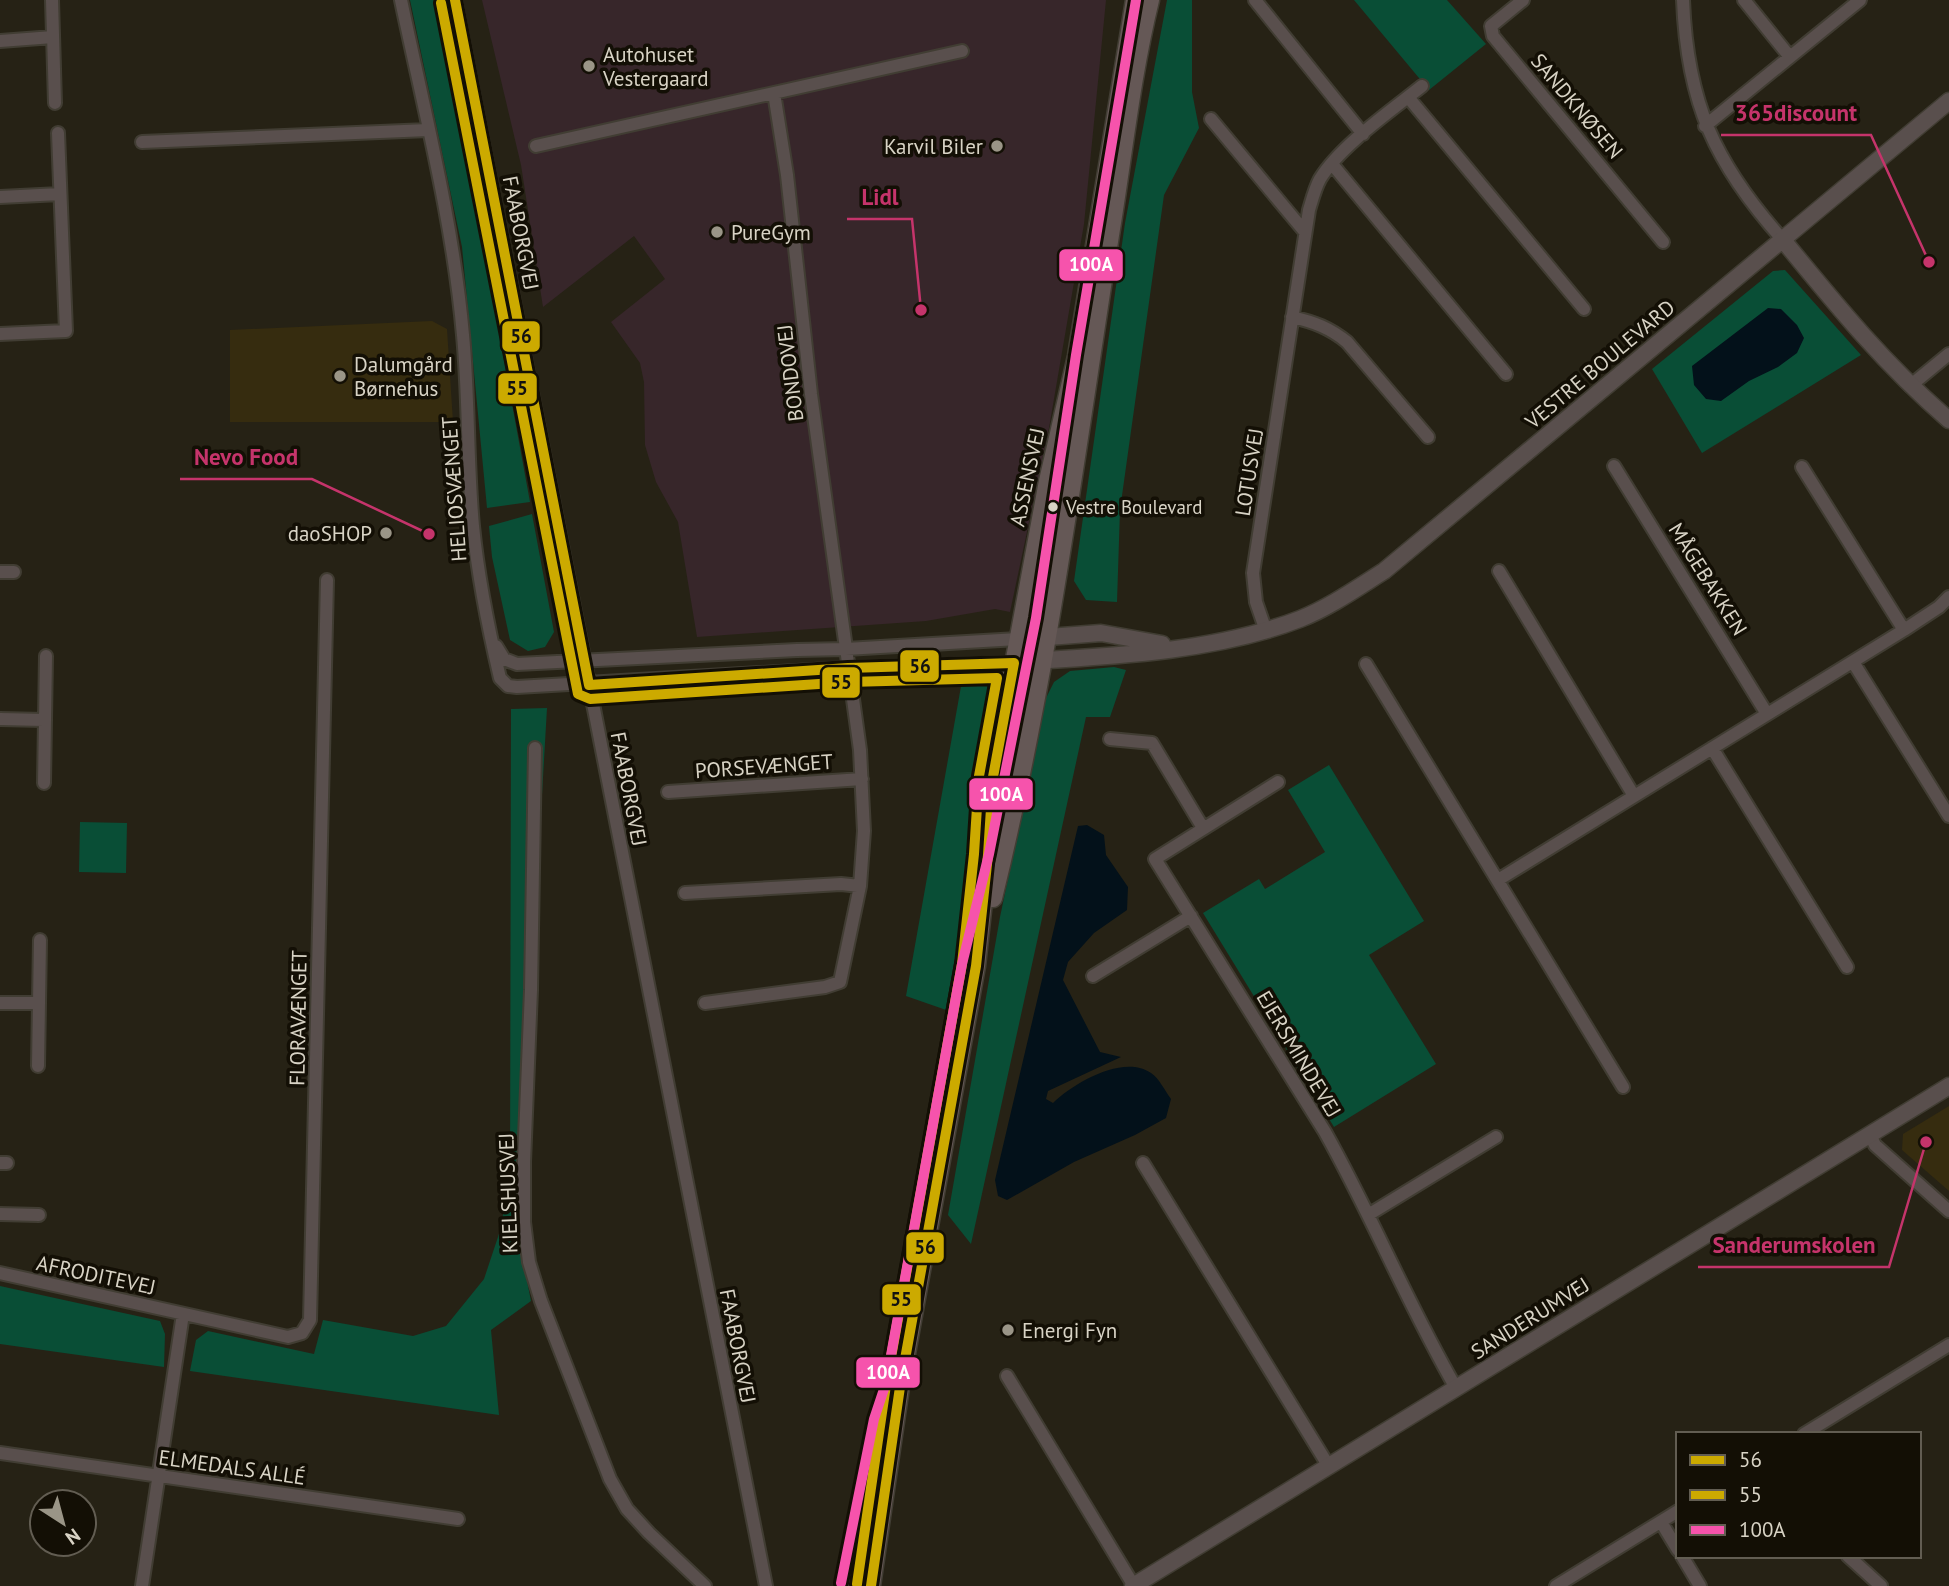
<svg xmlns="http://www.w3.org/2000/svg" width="1949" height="1586" viewBox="0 0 1949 1586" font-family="'PT Sans',sans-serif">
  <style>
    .built { fill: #362c0f }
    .industrial { fill: #37262a }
    .green { fill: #094e36 }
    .water { fill: #03111a }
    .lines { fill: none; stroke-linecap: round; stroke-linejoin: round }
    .minor-casing { stroke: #413d33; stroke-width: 16 }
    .tertiary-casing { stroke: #413d33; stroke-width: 19 }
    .secondary-casing { stroke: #413d33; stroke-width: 21 }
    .minor { stroke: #594f4d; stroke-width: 12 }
    .tertiary { stroke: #594f4d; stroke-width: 16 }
    .secondary { stroke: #655856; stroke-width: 18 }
    .bus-1-casing { stroke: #130f05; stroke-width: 16 }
    .bus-2-casing { stroke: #130f05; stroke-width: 16 }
    .bus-3-casing { stroke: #130f05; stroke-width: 16 }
    .bus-1 { stroke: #ca0; stroke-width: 10 }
    .bus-2 { stroke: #ca0; stroke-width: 10 }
    .bus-3 { stroke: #f653ac; stroke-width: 10 }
    .poi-dot { fill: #9a9587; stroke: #130f05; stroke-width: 2.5 }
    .bus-dot { fill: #d8d3c5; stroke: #130f05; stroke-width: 2.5 }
    .labels { text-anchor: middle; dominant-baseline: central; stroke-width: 7; stroke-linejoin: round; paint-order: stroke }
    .bus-label { font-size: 19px; fill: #d8d3c5; stroke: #130f05; text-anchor: start }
    .poi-label { font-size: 21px; fill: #d8d3c5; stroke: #130f05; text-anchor: start }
    .street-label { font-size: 21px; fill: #d8d3c5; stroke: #130f05 }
    .leader { fill: none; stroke: #c5346b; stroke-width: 2.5 }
    .callout-dot { fill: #c5346b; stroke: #130f05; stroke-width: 2.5 }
    .callout-label { font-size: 23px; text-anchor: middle; font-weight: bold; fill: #c5346b; stroke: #130f05; stroke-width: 7; stroke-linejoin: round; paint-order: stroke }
    .line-badge { stroke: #130f05; stroke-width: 2.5 }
    .badge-label { font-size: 19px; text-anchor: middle; font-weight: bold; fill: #fff }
    .pale-badge-label { font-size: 19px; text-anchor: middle; font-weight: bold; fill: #111 }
  </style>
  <rect width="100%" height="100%" fill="#262215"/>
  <!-- built -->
  <path class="built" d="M432 321 447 329 453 422H230V330Z
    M1949 1106V1191L1902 1150 1903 1134Z"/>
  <!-- industrial -->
  <path class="industrial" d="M482 0H1106L1084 224 1049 428 1010 612 995 609 926 621 697 637 678 522 656 482 645 445 644 382 640 363 611 322 665 279 634 236 543 307 521 165Z"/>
  <!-- green -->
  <path class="green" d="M410 0H438L530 502 487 508 462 247Z
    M1167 0H1192V92L1199 128 1164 195 1120 510 1117 602 1086 600 1074 581 1125 223Z
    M1354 0H1447L1486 44 1429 90Z
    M1785 270 1861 355 1702 453 1652 369 1773 271Z
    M532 514 554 632 545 647 528 651 510 640 492 557 489 526Z
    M1114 667 1126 670 1110 717H1086L971 1244 948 1215 1000 917 1046 698 1054 682 1070 671Z
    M963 675 987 679 992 693 994 716 972 779 969 805 979 845 949 1011 906 996Z
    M547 708 517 1230 531 1301 491 1330 499 1415 190 1371 196 1340 208 1331 314 1354 323 1320 413 1336 446 1326 484 1279 499 1234 510 1181 511 709Z
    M1329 765 1424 921 1369 955 1436 1064 1334 1127 1203 913 1259 879 1265 889 1325 852 1288 790Z
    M80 822 127 823 126 873 79 872Z
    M0 1286 160 1321 165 1334 164 1367 0 1344Z"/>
  <!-- water -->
  <path class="water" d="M1768 308 1781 309 1797 325 1804 338 1797 353 1778 367 1749 381 1721 401 1706 399 1694 385 1692 366Z
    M1087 825 1104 835 1106 855 1128 887 1127 910 1094 933 1068 962 1063 980 1100 1052 1121 1057 1048 1091 1046 1099 1053 1103C1074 1083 1123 1054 1151 1073 1159 1078 1165 1091 1171 1099L1166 1118 1135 1135 1074 1162 1007 1200 998 1196 995 1180 1078 826Z"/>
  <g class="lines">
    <!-- minor casing -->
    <g class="minor-casing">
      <path id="minor" d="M52 0 55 103
        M401 0C424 110 453 222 463 335 469 398 467 462 473 526 478 577 488 627 500 678L508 686 517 687 848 668 1014 663
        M455 0 766 1586
        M1255 0 1363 134
        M1523 0 1491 26 1493 36 1663 242
        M1683 0C1687 103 1715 164 1783 240
        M1744 0 1790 57
        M0 41 53 37
        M1408 97 1584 309
        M1211 119 1305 232
        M1705 126 1860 0
        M142 142 428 130
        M536 146 962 51
        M1332 164 1506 374
        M0 197 60 194
        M1292 317C1314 322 1330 328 1347 342L1428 437
        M0 334 66 331 58 133
        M1910 386 1949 354
        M1614 466 1767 714
        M1802 467 1904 630
        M1499 571 1634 796
        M0 572H14
        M1266 631 1256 602 1253 573 1309 210C1312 200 1315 188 1320 179 1340 146 1392 110 1422 86
        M496 646 504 659 517 664 797 650 846 649 1018 639
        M1853 662 1949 816
        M1366 664 1623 1087
        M0 719 44 720
        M1110 739 1152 743 1203 828
        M535 748 531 990 524 1162V1222L529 1262 541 1301 610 1479 627 1509 649 1533 705 1586
        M1712 748 1847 967
        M1278 782 1155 859 1325 1132C1372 1216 1408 1305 1456 1388
        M44 783 46 656
        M668 792 862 779
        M1498 880 1904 630 1939 607 1949 597
        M685 893 841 884 860 886
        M1093 976 1191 916
        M0 1003H39
        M705 1003 825 987 840 982 860 886 864 831 860 750 811 394 787 175 774 93
        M38 1066 40 940
        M1870 1135 1875 1145 1949 1211
        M0 1163H7
        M1143 1163 1328 1465
        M0 1214 39 1215
        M1368 1215 1496 1137
        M0 1273 288 1337 302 1333 310 1320 327 580
        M1007 1376 1134 1586
        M1804 1434 1949 1345
        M0 1453 458 1519
        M1661 1522 1678 1550
        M1682 1556 1700 1586
        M1848 1556 1881 1586
        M142 1586 183 1314
        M1556 1586 1678 1511"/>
    </g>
    <!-- tertiary casing -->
    <g class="tertiary-casing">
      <path id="tertiary" d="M1783 240C1837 306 1884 364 1949 420
        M1035 638 1101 633 1162 644
        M1030 661C1118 656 1217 651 1300 619 1330 607 1357 588 1384 571L1949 101
        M1133 1586 1949 1086"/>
    </g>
    <!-- secondary casing -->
    <g class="secondary-casing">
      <path id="secondary" d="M1041 585C1037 604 1024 648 1042 661
        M1009 774 1028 652 1024 643
        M993 898C1047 680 1075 456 1110 235 1123 157 1131 77 1150 0
        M855 1586 873 1496
        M871 1586 900 1387 976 966 988 855 993 777 1048 481 1077 356 1135 0"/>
    </g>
    <!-- minor -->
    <use href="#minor" class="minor"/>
    <!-- tertiary -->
    <use href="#tertiary" class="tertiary"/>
    <!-- secondary -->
    <use href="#secondary" class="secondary"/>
    <!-- bus-1 casing -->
    <g class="bus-1-casing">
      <path id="bus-1" d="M455 0 589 685 848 668 1014 663 993 777 988 855 976 966 900 1387 871 1586"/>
    </g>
    <!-- bus-2 casing -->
    <g class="bus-2-casing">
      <path id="bus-2" d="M441 3 578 694 590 699 849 682 997 678 979 776 974 854 962 964 886 1385 857 1584"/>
    </g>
    <!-- bus-3 casing -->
    <g class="bus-3-casing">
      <path id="bus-3" d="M841 1583 874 1419 886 1383 962 964 989 854 1036 618 1076 355 1136 0"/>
    </g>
    <!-- bus-1 -->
    <use href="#bus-1" class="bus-1"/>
    <!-- bus-2 -->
    <use href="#bus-2" class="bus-2"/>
    <!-- bus-3 -->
    <use href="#bus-3" class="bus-3"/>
  </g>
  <!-- markers -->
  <g class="poi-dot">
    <circle cx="589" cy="66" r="7"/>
    <circle cx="997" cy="146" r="7"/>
    <circle cx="717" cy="232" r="7"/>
    <circle cx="340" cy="376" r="7"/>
    <circle cx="386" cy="533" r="7"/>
    <circle cx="1008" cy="1330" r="7"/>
  </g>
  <circle class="bus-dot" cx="1053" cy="507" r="6"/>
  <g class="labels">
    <!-- bus labels -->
    <g class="bus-label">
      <text x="1066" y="507">Vestre Boulevard</text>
    </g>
    <!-- poi labels -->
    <g class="poi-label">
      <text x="603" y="54">Autohuset<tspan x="603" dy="24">Vestergaard</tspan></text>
      <text x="983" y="146" text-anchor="end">Karvil Biler</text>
      <text x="731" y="232">PureGym</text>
      <text x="354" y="364">Dalumgård<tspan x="354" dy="24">Børnehus</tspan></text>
      <text x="372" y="533" text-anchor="end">daoSHOP</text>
      <text x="1022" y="1330">Energi Fyn</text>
    </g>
    <!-- street labels -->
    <g class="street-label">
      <text transform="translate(1577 106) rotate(50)">SANDKNØSEN</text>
      <text transform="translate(521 233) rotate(79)">FAABORGVEJ</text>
      <text transform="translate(1600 364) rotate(-40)">VESTRE BOULEVARD</text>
      <text transform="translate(790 373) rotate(-97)">BONDOVEJ</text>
      <text transform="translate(1249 472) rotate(-81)">LOTUSVEJ</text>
      <text transform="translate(1027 477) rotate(-78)">ASSENSVEJ</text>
      <text transform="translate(454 489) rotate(-94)">HELIOSVÆNGET</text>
      <text transform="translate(1708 579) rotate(58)">MÅGEBAKKEN</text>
      <text transform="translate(764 766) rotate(-4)">PORSEVÆNGET</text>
      <text transform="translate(629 789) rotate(79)">FAABORGVEJ</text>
      <text transform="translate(298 1018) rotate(-89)">FLORAVÆNGET</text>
      <text transform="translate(1299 1054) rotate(59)">EJERSMINDEVEJ</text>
      <text transform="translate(508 1193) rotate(-92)">KIELSHUSVEJ</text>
      <text transform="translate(96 1275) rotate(12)">AFRODITEVEJ</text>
      <text transform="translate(1530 1318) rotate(-32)">SANDERUMVEJ</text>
      <text transform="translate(738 1346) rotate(79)">FAABORGVEJ</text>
      <text transform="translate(232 1467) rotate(8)">ELMEDALS ALLÉ</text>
    </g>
  </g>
  <!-- callouts -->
  <path class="leader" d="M1929 262L1871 135H1721M921 310L912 219H847M429 534L312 479H180M1926 1142L1889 1267H1698"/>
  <g class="callout-dot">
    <circle cx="1929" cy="262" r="7"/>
    <circle cx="921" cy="310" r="7"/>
    <circle cx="429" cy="534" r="7"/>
    <circle cx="1926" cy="1142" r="7"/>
  </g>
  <g class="callout-label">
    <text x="1796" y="121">365discount</text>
    <text x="880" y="205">Lidl</text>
    <text x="246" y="465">Nevo Food</text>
    <text x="1794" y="1253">Sanderumskolen</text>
  </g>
  <g class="line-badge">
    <rect x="1058" y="248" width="66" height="34" rx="7" fill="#f653ac"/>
    <rect x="501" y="320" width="40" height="33" rx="7" fill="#ca0"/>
    <rect x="497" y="372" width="41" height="33" rx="7" fill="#ca0"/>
    <rect x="899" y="649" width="41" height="34" rx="7" fill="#ca0"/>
    <rect x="821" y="666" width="40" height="33" rx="7" fill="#ca0"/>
    <rect x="968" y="777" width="66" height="34" rx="7" fill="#f653ac"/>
    <rect x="905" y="1231" width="40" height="33" rx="7" fill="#ca0"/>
    <rect x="881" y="1283" width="41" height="33" rx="7" fill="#ca0"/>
    <rect x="855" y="1356" width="66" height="33" rx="7" fill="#f653ac"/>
  </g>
  <g class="badge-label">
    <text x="1091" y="271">100A</text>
    <text x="1001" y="801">100A</text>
    <text x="888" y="1379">100A</text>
  </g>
  <g class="pale-badge-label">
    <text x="521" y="343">56</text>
    <text x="517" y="395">55</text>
    <text x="920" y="673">56</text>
    <text x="841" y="689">55</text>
    <text x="925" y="1254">56</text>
    <text x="901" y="1306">55</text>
  </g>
  <!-- legend -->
  <rect x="1676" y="1432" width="245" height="126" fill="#130f05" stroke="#625d52" stroke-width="2"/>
  <rect x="1690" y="1455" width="35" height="10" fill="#ccaa00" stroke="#625d52" stroke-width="2"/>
  <text x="1739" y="1467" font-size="21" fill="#d8d3c5">56</text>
  <rect x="1690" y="1490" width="35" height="10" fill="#ccaa00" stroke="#625d52" stroke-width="2"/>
  <text x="1739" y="1502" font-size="21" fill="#d8d3c5">55</text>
  <rect x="1690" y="1525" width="35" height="10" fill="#f653ac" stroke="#625d52" stroke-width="2"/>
  <text x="1739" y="1537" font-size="21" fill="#d8d3c5">100A</text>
  <!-- north arrow -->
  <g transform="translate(63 1523) rotate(144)"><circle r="33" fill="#130f05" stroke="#625d52" stroke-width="2"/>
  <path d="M0-5L12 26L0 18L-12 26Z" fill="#9a9587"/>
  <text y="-10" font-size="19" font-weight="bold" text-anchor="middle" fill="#d8d3c5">N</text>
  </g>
</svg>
